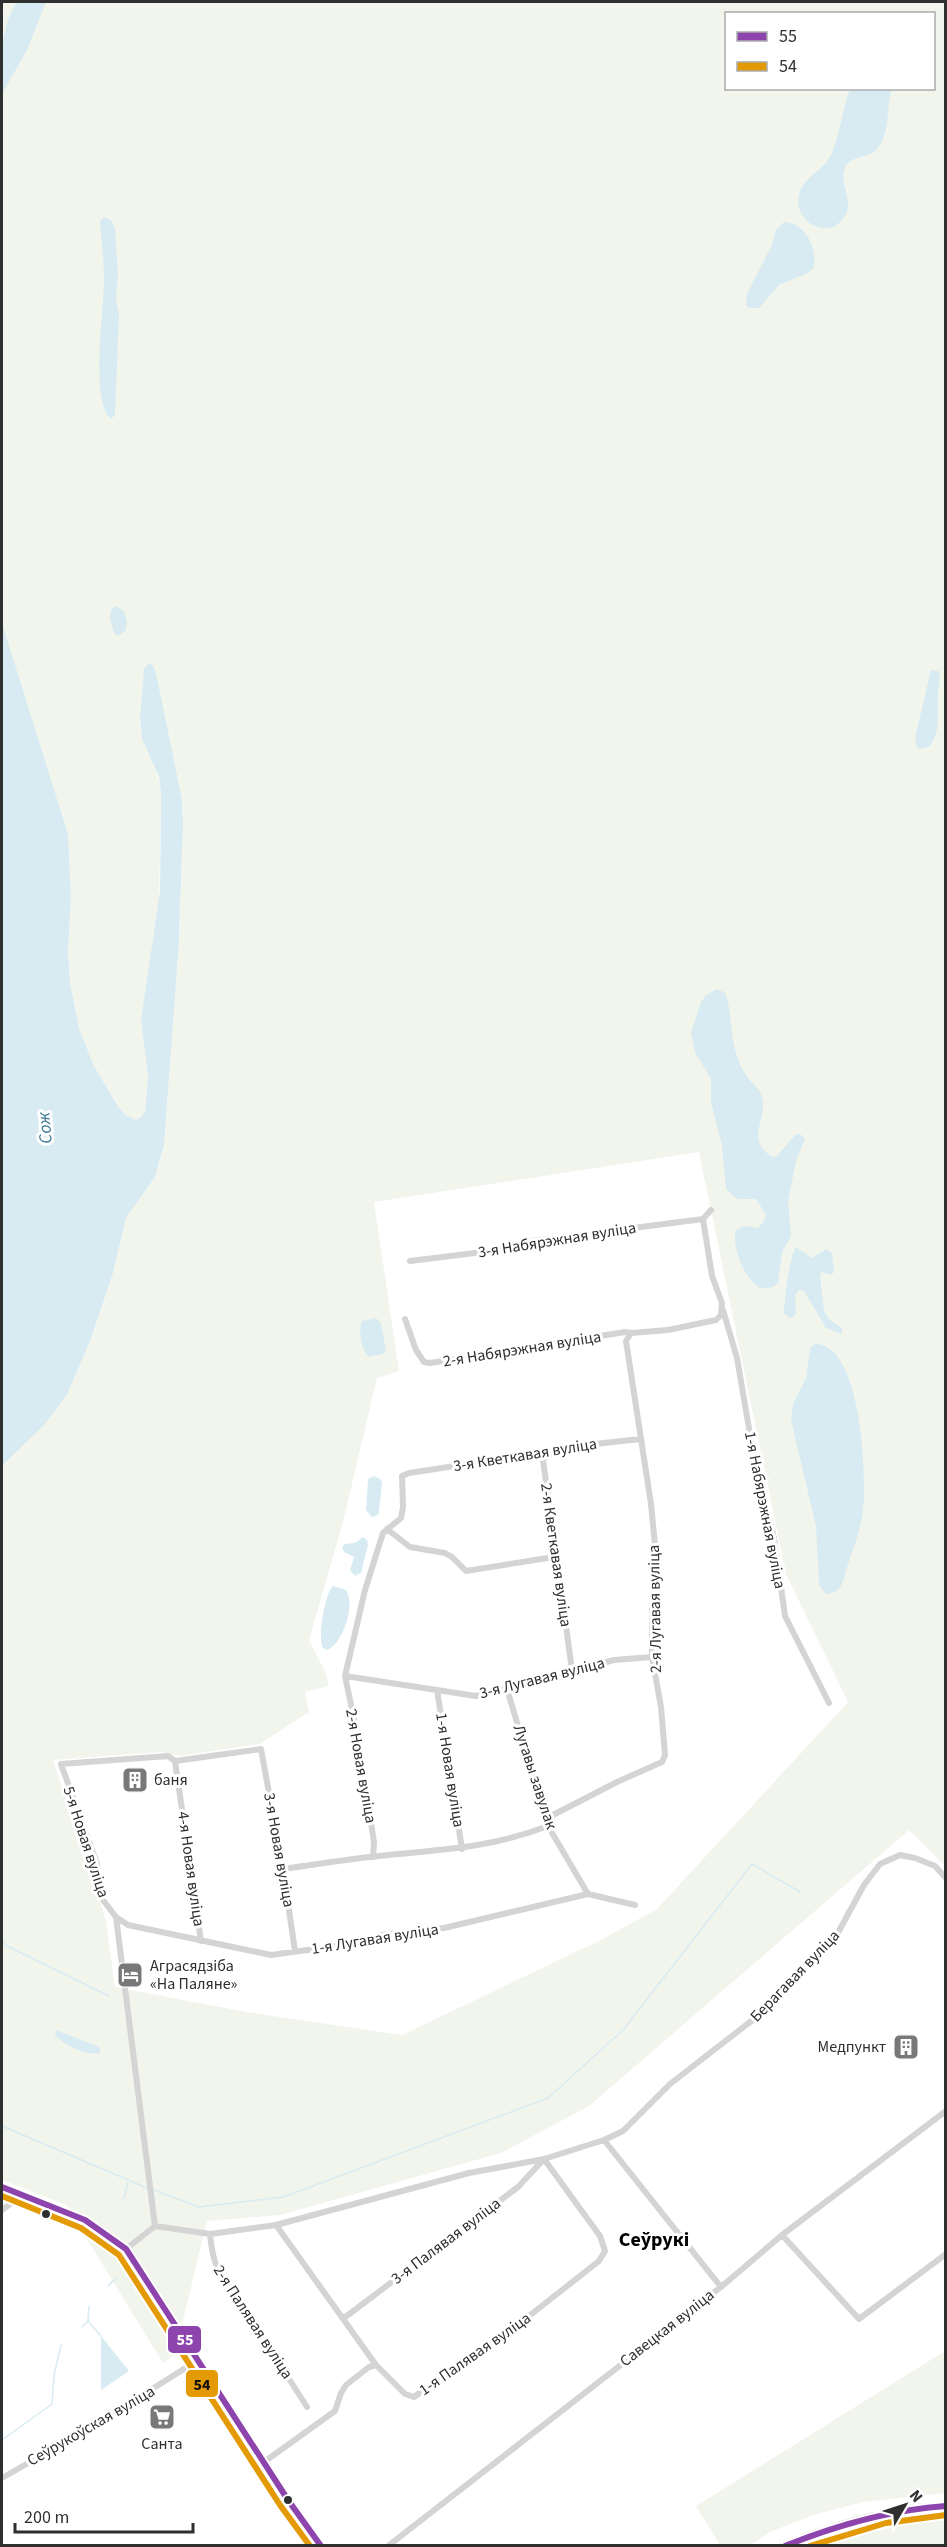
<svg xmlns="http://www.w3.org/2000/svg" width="947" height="2547" viewBox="0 0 947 2547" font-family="'Source Sans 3',sans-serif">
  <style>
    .green { fill: #f2f5ec; fill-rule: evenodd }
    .water { fill: #d8ebf2 }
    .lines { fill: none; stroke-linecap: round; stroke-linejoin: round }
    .stream { stroke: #d8ebf2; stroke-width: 1.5 }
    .street { stroke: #d4d4d4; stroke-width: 6 }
    .secondary { stroke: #cdcdcd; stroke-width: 9 }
    .bus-1-casing { stroke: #fff; stroke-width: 10 }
    .bus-2-casing { stroke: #fff; stroke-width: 10 }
    .bus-1 { stroke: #8e44ad; stroke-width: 6 }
    .bus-2 { stroke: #e39a05; stroke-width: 6 }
    .bus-dot { fill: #2f2f2f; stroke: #fff; stroke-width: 2 }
    .labels { text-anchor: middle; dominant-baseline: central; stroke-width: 6; stroke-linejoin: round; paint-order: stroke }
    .street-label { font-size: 16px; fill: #2f2f2f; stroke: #fff }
    .poi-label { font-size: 16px; fill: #2f2f2f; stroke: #fff; text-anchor: start }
    .water-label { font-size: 18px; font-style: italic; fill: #3a7895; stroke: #fff }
    .quarter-label { font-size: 20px; font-weight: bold; fill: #000; stroke: #fff }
    .line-badge { stroke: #fff; stroke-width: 2 }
    .badge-label { font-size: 16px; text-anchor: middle; font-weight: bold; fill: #fff }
    .pale-badge-label { font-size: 16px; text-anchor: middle; font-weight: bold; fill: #111 }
  </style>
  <rect width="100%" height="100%" fill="#fff"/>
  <!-- green -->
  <path class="green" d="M2 2H945V1866L909 1830 589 2106 501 2153 280 2215 207 2221 175 2354 163 2363 66 2205 2 2180V1466L45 1424 67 1395 90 1341 113 1273 126 1218 159 1166 164 1146 180 931 183 807 182 800 140 718C140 751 159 764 161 793L159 907 141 1020 148 1076 144 1115 136 1120 125 1115 116 1103 93 1064 79 1028 70 982 68 951 71 897 68 834 2 624ZM726 14H934V88H726ZM699 1152 786 1574 848 1702 657 1909 603 1939 402 2035 246 2012 115 1987 106 1921 53 1760 161 1752 180 1756 260 1744 309 1712 305 1692 329 1686 325 1671 309 1640 343 1522 377 1378 399 1371 374 1202Z
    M945 2351V2493L863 2502 813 2515 770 2532 750 2545H720L696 2506Z
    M945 2519V2545H821L918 2521Z"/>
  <!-- water -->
  <path class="water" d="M17 2H46L27 50 2 94C1 65 0 26 17 2Z
    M850 89H892C885 108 892 134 875 151 867 158 851 156 846 166 835 187 863 204 836 226 815 234 794 217 799 195 802 178 823 171 831 155 840 135 842 110 850 89Z
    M104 217 111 220 115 229 118 275 116 299 119 315 115 415 111 419C89 401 105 305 104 277 104 258 101 240 100 221Z
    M784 222C806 223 817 248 814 268L806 274 779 285 759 308H749L746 305 747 294 771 247 776 230Z
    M115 606 124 611 127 622 126 630 118 636 114 633 110 618 111 610Z
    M2 623 68 834 71 897 68 951 70 982 79 1028 93 1064 116 1103 125 1115 136 1120 141 1117 145 1111 148 1076 141 1020 160 891 161 793 159 777 142 739 140 718 144 669 149 663 153 666 156 673 182 800 183 823 179 943 164 1146 155 1177 126 1218 113 1273 90 1341 67 1395 45 1424 2 1466Z
    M931 670 938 671C942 679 938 686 938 695 936 714 942 731 929 747L921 749 917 748 915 738Z
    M717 989 725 993 727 998C733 1023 730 1052 746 1075 752 1085 762 1088 763 1102 765 1123 746 1140 772 1157H776L796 1134H800L805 1139 796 1161 788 1201 791 1236 782 1252 778 1283 773 1287C769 1288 763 1289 759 1287 744 1279 731 1245 736 1230L744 1226 758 1228 764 1221 766 1215 756 1199H737L726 1189 722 1145 711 1102V1079L695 1052 691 1033 701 1002 706 995Z
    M796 1247 812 1258 826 1249 832 1253 834 1272 831 1275 822 1272 820 1276 824 1311 829 1319 842 1328V1334L826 1328 804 1291 799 1290 795 1295 796 1312 794 1317 789 1318 784 1313C784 1302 790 1254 796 1247Z
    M376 1318 381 1323 386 1351 382 1354 369 1357C361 1351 358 1330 362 1321Z
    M815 1344C862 1343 867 1478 863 1511 861 1529 854 1547 848 1564 844 1577 843 1594 826 1594L819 1585 816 1526 791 1420 793 1404 806 1378 810 1348Z
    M374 1476 380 1479 382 1483 379 1511 378 1515 372 1517 366 1510 368 1479Z
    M363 1537 367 1540 368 1545 361 1573 355 1576 350 1570 354 1557 344 1552 342 1547 345 1544 355 1543Z
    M333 1586 346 1590C356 1604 343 1644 327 1650L323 1648C317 1638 325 1593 333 1586Z
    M56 2030 97 2046 100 2048V2053C85 2056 66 2045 55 2036Z
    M101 2336 129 2371 101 2390Z"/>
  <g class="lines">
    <!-- stream -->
    <path class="stream" d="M2 1941 7 1946 109 1996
      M2 2126 147 2188
      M154 2190 199 2207 283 2197 548 2098 623 2030 752 1864 800 1892
      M124 2198 128 2182
      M108 2286 117 2277
      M89 2306 88 2321 101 2336
      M82 2327 88 2321
      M2 2440 52 2404 54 2375 61 2345"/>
    <!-- street -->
    <path class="street" d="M410 1261 491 1251 532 1241 703 1219
      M723 1310 737 1358 752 1446 774 1538 785 1616 829 1703
      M405 1319 416 1350 424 1362 430 1363 625 1332 631 1333
      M641 1439 558 1448 547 1452 409 1473 402 1476 403 1507 401 1518 383 1533 365 1590 345 1676 476 1696 614 1660 652 1657
      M553 1452 543 1460 572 1670
      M387 1529 410 1547 445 1553 452 1557 466 1571 554 1557
      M345 1676 358 1738 374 1842 373 1857
      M507 1689 548 1826 588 1894
      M437 1690 462 1849
      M175 1761 201 1941
      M283 1869C318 1864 354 1858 389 1855 447 1849 493 1847 548 1826L553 1815 617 1782 662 1762 665 1755 661 1707 652 1657V1609L657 1566 651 1504 626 1341 631 1333 668 1330 716 1320 721 1315 722 1303 712 1276 703 1219 711 1210
      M116 1917 155 2226 126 2249
      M295 1951 283 1869 261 1749 175 1761 168 1756 61 1764 97 1864 103 1900 116 1917 128 1925 271 1955 336 1946 387 1934 444 1928 588 1894 635 1905
      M604 2140 721 2287
      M2 2210 22 2195
      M276 2225 376 2365
      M155 2226 210 2234 276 2225 469 2173 544 2159 604 2140 623 2131 670 2084 768 2008 834 1940 864 1885 880 1864 900 1855 915 1858 935 1866 946 1878
      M210 2234C212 2254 215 2271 230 2286L307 2407
      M782 2235 859 2319 946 2254
      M264 2462 335 2411 341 2393 346 2385 369 2367 376 2365 405 2394 414 2397 515 2327 599 2261 605 2251 600 2236 544 2159 518 2187 344 2318
      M2 2478 100 2422 198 2360
      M388 2546 721 2287 782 2235 946 2111"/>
    <!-- secondary -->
    <path class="secondary" d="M2 2187 85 2220 126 2249 288 2500 321 2546
      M784 2546C833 2526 893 2508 946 2506"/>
    <!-- bus-1 casing -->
    <g class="bus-1-casing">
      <path id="bus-1" d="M2 2187 85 2220 126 2249 288 2500 321 2546
        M785 2546C837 2525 890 2510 946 2506"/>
    </g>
    <!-- bus-2 casing -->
    <g class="bus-2-casing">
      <path id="bus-2" d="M2 2196 81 2228 119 2255 280 2505 310 2546
        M810 2546 886 2523 946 2515"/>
    </g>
    <!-- bus-1 -->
    <use href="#bus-1" class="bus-1"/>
    <!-- bus-2 -->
    <use href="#bus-2" class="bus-2"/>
  </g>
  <!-- icons -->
  <defs>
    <g id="building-square" transform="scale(1.35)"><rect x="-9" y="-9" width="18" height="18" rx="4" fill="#787878" stroke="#fff"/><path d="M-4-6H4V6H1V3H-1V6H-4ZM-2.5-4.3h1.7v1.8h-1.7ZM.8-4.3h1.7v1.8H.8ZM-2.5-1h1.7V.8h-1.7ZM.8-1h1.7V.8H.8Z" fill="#fff"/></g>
    <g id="hotel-square" transform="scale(1.35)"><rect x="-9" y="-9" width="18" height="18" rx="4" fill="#787878" stroke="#fff"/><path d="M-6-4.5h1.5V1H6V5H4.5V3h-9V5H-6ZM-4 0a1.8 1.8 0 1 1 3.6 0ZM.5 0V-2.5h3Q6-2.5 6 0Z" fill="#fff"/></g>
    <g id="supermarket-square" transform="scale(1.35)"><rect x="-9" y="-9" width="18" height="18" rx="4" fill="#787878" stroke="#fff"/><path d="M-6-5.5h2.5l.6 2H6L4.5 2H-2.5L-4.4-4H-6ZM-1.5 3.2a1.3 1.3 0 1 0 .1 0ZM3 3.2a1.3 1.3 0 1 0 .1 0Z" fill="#fff"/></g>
  </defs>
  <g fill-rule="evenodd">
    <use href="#building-square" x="135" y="1780"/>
    <use href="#hotel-square" x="130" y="1975"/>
    <use href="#building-square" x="906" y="2047"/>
    <use href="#supermarket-square" x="162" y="2417"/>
  </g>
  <!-- markers -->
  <g class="bus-dot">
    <circle cx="46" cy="2214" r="5"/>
    <circle cx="288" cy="2500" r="5"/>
  </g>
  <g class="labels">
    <!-- street labels -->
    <g class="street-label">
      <text transform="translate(557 1240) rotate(-9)">3-я Набярэжная вуліца</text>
      <text transform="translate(522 1349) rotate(-9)">2-я Набярэжная вуліца</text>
      <text transform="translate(525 1455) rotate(-9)">3-я Кветкавая вуліца</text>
      <text transform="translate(765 1510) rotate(79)">1-я Набярэжная вуліца</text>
      <text transform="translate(556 1555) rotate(82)">2-я Кветкавая вуліца</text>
      <text transform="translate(655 1609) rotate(-91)">2-я Лугавая вуліца</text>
      <text transform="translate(542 1678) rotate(-14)">3-я Лугавая вуліца</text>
      <text transform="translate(361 1766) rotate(80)">2-я Новая вуліца</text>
      <text transform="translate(450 1770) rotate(81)">1-я Новая вуліца</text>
      <text transform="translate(535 1777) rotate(72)">Лугавы завулак</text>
      <text transform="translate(86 1842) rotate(72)">5-я Новая вуліца</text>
      <text transform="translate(279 1850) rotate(80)">3-я Новая вуліца</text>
      <text transform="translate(191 1869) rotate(82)">4-я Новая вуліца</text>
      <text transform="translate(375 1939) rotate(-9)">1-я Лугавая вуліца</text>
      <text transform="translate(795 1976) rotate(-46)">Берагавая вуліца</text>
      <text transform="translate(446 2241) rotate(-37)">3-я Палявая вуліца</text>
      <text transform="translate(253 2322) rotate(57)">2-я Палявая вуліца</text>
      <text transform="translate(667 2328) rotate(-38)">Савецкая вуліца</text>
      <text transform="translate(475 2354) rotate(-35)">1-я Палявая вуліца</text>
      <text transform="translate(91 2426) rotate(-30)">Сеўрукоўская вуліца</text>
    </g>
    <!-- poi labels -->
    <g class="poi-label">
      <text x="154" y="1780">баня</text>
      <text x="150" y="1966">Аграсядзіба<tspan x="150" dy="18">«На Паляне»</tspan></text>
      <text x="886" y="2047" text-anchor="end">Медпункт</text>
      <text x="162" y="2444" text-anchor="middle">Санта</text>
    </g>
    <!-- water labels -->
    <g class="water-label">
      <text transform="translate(45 1128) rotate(-95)">Сож</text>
    </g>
    <!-- quarter labels -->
    <g class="quarter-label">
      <text x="654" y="2240">Сеўрукі</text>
    </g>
  </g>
  <g class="line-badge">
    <rect x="167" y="2325" width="35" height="29" rx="6" fill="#8e44ad"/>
    <rect x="185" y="2369" width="34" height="29" rx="6" fill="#e39a05"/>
  </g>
  <g class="badge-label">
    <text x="185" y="2345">55</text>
  </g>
  <g class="pale-badge-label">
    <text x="202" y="2390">54</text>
  </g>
  <!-- border -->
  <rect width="947" height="2547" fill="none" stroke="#2f2f2f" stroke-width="6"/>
  <!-- legend -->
  <rect x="725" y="12" width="210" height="78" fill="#ffffff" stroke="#acacac" stroke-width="1.5"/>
  <rect x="737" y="32" width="30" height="9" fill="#8e44ad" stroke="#acacac" stroke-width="1.5"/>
  <text x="779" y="42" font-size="18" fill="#2f2f2f">55</text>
  <rect x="737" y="62" width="30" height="9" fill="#e39a05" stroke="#acacac" stroke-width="1.5"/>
  <text x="779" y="72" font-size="18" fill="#2f2f2f">54</text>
  <!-- north arrow -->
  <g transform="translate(905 2505) rotate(51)" stroke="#ffffff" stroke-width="4.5" paint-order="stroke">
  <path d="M0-4.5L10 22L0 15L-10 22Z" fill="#2f2f2f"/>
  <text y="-9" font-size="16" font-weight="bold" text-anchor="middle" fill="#2f2f2f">N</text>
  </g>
  <!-- scale -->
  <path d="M15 2523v9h178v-9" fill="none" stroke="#2f2f2f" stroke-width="3"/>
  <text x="24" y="2523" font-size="18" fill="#2f2f2f" stroke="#ffffff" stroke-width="4.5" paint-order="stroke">200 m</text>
</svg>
